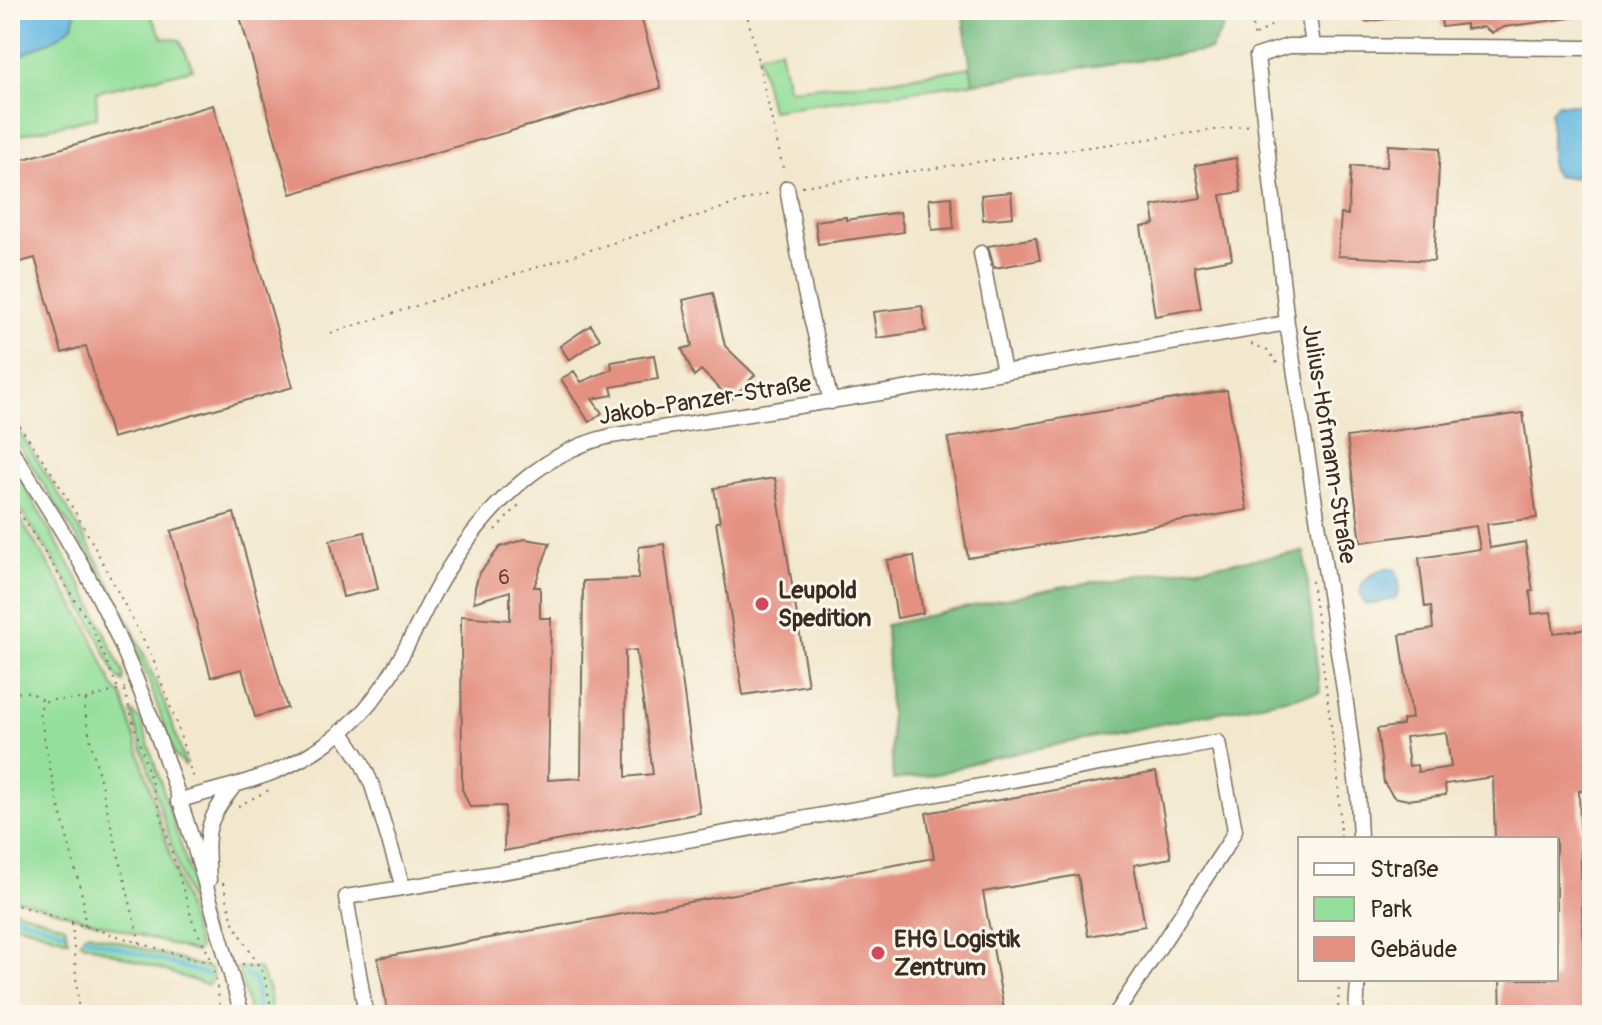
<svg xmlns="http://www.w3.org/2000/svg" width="1602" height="1025" viewBox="0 0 1602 1025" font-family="Pangolin,sans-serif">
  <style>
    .green { fill: #94df9b; stroke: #68845c; stroke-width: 2 }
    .forest { fill: #77be83; stroke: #597450; stroke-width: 2 }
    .water { fill: #66b9e2; stroke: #507280; stroke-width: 2 }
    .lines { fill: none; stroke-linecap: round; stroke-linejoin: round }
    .stream { stroke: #66b9e2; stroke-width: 4 }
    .building { fill: #e49182; fill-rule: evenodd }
    .minor-casing { stroke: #7b6c5c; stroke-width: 17 }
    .path { stroke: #7b6c5c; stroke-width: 2; stroke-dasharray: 2 6; stroke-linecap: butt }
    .minor { stroke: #fff; stroke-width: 14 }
    .poi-dot { fill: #d1495b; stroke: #fbf7ec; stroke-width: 3 }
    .labels { text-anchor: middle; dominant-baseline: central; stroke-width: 6; stroke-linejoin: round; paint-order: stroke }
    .number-label { font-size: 20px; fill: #654437 }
    .street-label { font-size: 24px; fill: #3b2a1e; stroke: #fbf7ec }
    .poi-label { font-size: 24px; font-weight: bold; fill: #3b2a1e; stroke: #fbf7ec; text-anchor: start }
  </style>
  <rect width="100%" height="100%" fill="#fbf7ec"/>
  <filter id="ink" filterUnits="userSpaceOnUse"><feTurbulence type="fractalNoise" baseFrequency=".0125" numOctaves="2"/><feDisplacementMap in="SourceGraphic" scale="16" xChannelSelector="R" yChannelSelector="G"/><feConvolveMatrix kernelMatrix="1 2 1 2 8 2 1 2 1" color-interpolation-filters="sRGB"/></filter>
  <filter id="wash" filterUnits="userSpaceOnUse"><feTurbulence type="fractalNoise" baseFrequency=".006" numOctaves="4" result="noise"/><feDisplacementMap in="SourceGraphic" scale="32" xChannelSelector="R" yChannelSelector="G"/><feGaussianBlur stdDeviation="1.8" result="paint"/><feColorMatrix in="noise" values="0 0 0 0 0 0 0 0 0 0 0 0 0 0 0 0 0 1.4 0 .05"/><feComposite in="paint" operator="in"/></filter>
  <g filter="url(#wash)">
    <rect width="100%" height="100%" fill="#f2e8ce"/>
    <!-- green -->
    <path class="green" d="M10 10H159L150 15 163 38 180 40 193 69 96 92 97 117 10 137Z
      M780 49 788 89 890 80 971 67 973 83 771 110 758 54Z
      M10 418C82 526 148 641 186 767L175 756 147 676 115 604 90 558 10 431Z
      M10 461 91 602 124 675 123 682 116 676 93 626 73 590 10 494Z
      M10 503 88 628 113 686 122 696 199 949 196 952 10 897Z
      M131 711 141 721 210 936 211 942 207 947 195 922Z
      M10 908 65 926 68 940 10 922Z
      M89 933 211 969 213 979 207 985 80 942 84 935Z
      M238 968H259L269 990 272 1015H250Z"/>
    <!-- forest -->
    <path class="forest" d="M962 10H1232V13L1210 50 973 83Z
      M1304 552 1320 692 985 759 941 773 893 780 886 625 1059 587Z"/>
    <!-- water -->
    <path class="water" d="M10 10H75L76 11 73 25 58 37 10 61Z
      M1557 104 1592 105V180L1556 175 1551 167V112Z
      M1386 568 1396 570C1399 581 1403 590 1394 599L1366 605C1352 586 1367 575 1386 568Z"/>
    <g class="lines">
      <!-- stream -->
      <path class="stream" d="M10 914 64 932
        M84 937 208 975
        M246 975 255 981 259 1015"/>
    </g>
    <g id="blocks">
      <!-- building -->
      <path class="building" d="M238 10H639L661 88 291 194Z
        M1363 10H1401L1402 17 1365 22Z
        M1440 10H1577L1578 17 1504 27 1492 33 1483 27 1466 29V24L1442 27Z
        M213 105 293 387 112 438 86 346 62 353 35 258 10 265V163Z
        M1388 145 1440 148 1434 261 1338 256 1341 214 1348 215 1351 166 1387 167Z
        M1236 158 1241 192 1221 195 1232 259 1194 266 1201 308 1155 316 1141 227 1155 224 1152 206 1201 198 1195 165Z
        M1011 192 1013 217 983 220 981 195Z
        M951 197 954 228 932 230 929 199Z
        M900 212 904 232 818 244 815 221 846 217V220Z
        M1036 238 1040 260 994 268 988 246Z
        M713 293 725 346 755 375 731 400 701 370 694 376 682 349 692 346 683 300Z
        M922 306 926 331 877 338 873 312Z
        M591 325 600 339 569 360 560 346Z
        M654 355 658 379 611 387 613 395 592 399 602 413 589 422 561 379 574 371 581 382 612 369 611 362Z
        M1227 390 1247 510 968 558 948 438Z
        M1523 413 1537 518 1487 524 1490 548 1525 542 1533 591H1530L1532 614 1551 612 1554 633 1588 629 1592 653V791H1579L1585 1015H1501L1500 979H1556V839H1495L1493 777 1445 784 1446 795 1408 800 1394 797 1384 783 1377 729 1403 725V720L1412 718 1400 635 1433 629 1431 606 1425 607 1419 558 1480 549 1476 526 1361 542 1347 437ZM1446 732 1451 767 1418 772 1417 765 1409 766 1405 737Z
        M775 478 808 685 743 695 716 522H720L714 488Z
        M234 513 287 708 255 717 242 669 211 677 171 531Z
        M365 532 378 589 343 597 330 540Z
        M525 539 550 543 534 587H540V618H551L548 780 581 778 583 581 638 579 639 547 664 544 700 813 504 851 505 806 470 807 462 789 461 616 510 620V591L474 602 475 587 479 574 500 547ZM636 650 653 774 626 777 625 651Z
        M914 556 923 613 897 618 887 560Z
        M1156 772 1171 858 1134 865 1145 926 1088 936 1078 875 983 892 1005 1015H388L378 958 934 858 926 813Z"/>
    </g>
  </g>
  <g filter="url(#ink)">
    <use href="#blocks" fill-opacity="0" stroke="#7b6c5c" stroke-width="2"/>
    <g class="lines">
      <!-- minor casing -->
      <g class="minor-casing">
        <path id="minor" d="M1308 10 1313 46H1288L1257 56 1287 323 1346 703 1358 795 1360 839
          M1313 46 1592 48
          M787 188 805 292 831 402
          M981 253 1004 372
          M10 448C48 507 87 568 116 633 171 754 207 887 242 1015
          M341 731 361 761 372 785 403 887
          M178 801C205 792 233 787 260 777 298 765 340 738 366 708 395 675 414 631 434 593 472 524 532 453 611 436L893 391 1287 323
          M209 880C206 832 204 822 235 785
          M366 1015 346 897 612 854 1218 742 1235 830 1229 842 1115 1015
          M1356 1015 1358 979"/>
      </g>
      <!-- path -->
      <path class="path" d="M167 10 170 24
        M746 10 784 172
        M1250 10 1255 40
        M1256 35C1266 29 1280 23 1280 10
        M802 186 1251 125
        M331 333 772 192
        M1251 344 1268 350 1279 366
        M10 412 50 470 85 529 153 659 178 728 194 782
        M10 498 92 627 118 689
        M495 530 521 503
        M1312 581 1338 779 1341 839
        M124 690 193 923 212 961
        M10 693 31 692 43 701
        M86 700 84 707 91 743 140 943
        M238 806 271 789
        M223 883 233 922 264 975 273 1015
        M10 903 192 959 212 962
        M72 923 79 1015
        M85 926 83 899 53 783 39 711 44 702 49 700 86 699 125 688
        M242 964 256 965
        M214 971 222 1015
        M1338 1015 1339 979"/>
      <!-- minor -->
      <use href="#minor" class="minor"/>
    </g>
  </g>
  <!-- markers -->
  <g class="poi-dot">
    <circle cx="762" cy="604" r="8"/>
    <circle cx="878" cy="953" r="8"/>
  </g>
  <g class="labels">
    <!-- number labels -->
    <g class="number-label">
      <text x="504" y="577">6</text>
    </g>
    <!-- street labels -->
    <g class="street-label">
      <text transform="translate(705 400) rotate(-9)">Jakob-Panzer-Straße</text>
      <text transform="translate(1329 444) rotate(81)">Julius-Hofmann-Straße</text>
    </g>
    <!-- poi labels -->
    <g class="poi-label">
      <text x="778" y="590">Leupold<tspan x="778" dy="28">Spedition</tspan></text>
      <text x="894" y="939">EHG Logistik<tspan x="894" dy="28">Zentrum</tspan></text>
    </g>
  </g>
  <!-- margin -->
  <rect width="1602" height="1025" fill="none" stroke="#fbf7ec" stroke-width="40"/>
  <!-- legend -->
  <rect x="1298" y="837" width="260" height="144" fill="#fbf7ec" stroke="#aea59a" stroke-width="2"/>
  <rect x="1314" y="863" width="40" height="12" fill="#ffffff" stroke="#aea59a" stroke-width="2"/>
  <text x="1370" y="877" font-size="24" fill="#3b2a1e">Straße</text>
  <rect x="1314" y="897" width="40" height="24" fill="#94df9b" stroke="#aea59a" stroke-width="2"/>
  <text x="1370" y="917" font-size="24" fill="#3b2a1e">Park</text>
  <rect x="1314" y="937" width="40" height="24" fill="#e49182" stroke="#aea59a" stroke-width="2"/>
  <text x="1370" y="957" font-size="24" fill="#3b2a1e">Gebäude</text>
</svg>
